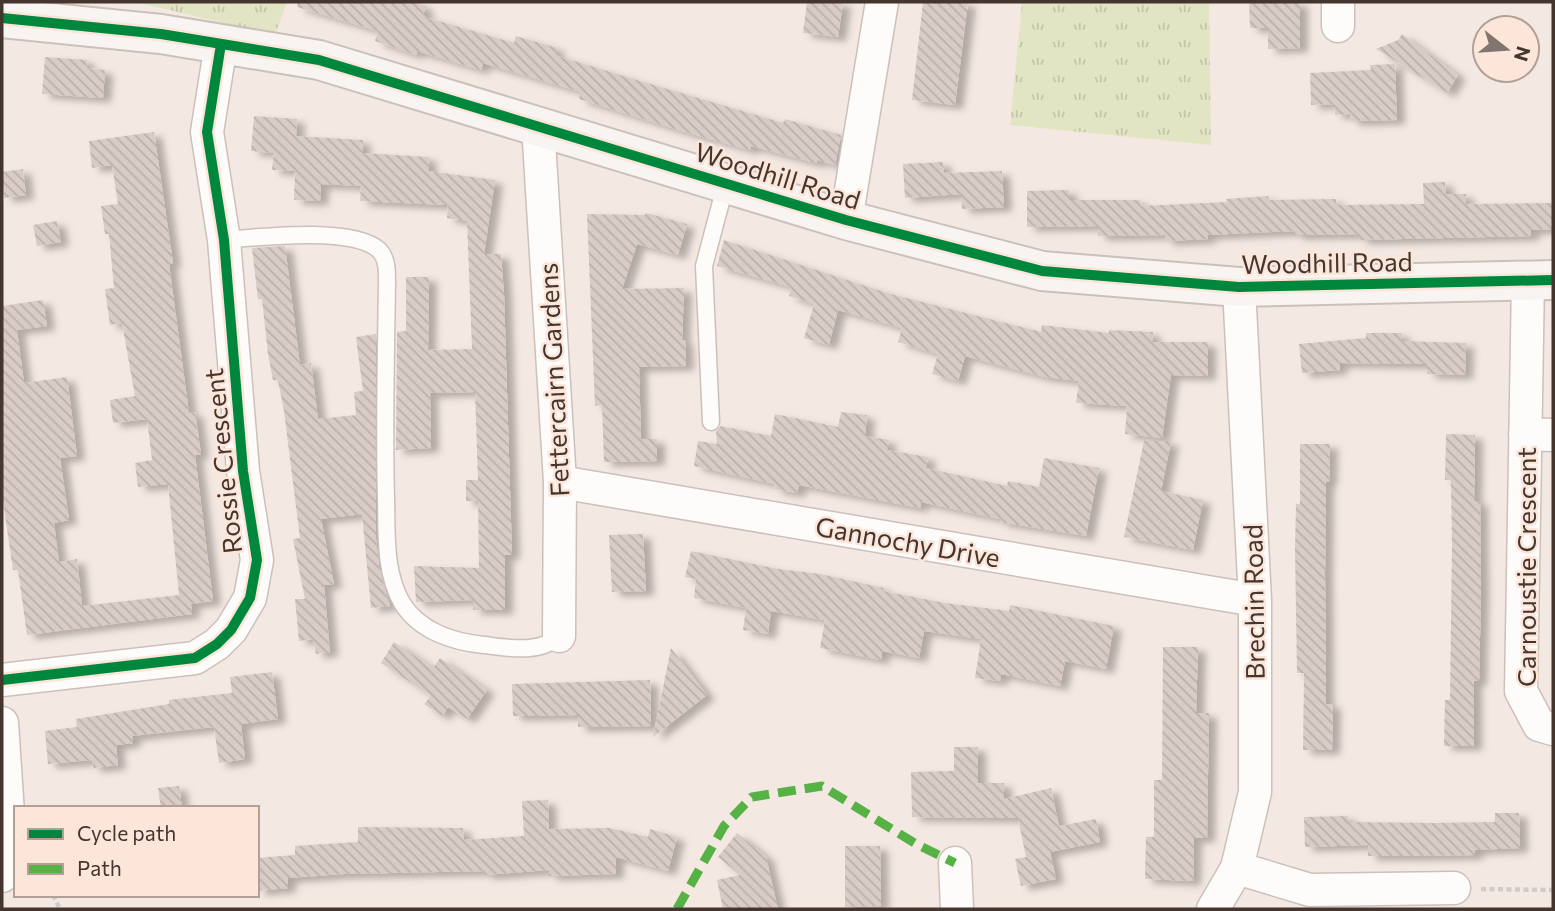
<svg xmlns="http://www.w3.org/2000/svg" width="1555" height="911" viewBox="0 0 1555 911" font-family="Commissioner,sans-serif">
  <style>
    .grass { fill: url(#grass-tufts) }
    .building { fill: url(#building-back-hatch); filter: url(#shadow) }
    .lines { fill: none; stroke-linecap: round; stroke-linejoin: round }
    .lane-casing { stroke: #ccc0ba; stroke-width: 19 }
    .street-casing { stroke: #ccc0ba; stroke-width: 35 }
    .secondary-casing { stroke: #ccc0ba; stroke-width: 42 }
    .path { stroke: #d1cbc9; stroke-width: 4.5; stroke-dasharray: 5 3.5; stroke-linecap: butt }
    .lane { stroke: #fdfcfb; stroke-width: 16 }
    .street { stroke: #fdfcfb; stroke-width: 32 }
    .secondary { stroke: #f8f4f2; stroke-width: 38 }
    .quiet { stroke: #57b246; stroke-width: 9; stroke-dasharray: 18 9; stroke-linecap: butt }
    .cycleway-casing { stroke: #fce6da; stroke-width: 15 }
    .cycleway { stroke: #00873e; stroke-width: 10 }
    .labels { text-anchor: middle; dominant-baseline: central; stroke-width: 5; stroke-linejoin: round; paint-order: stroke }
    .street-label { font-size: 26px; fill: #44362f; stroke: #fce6da }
  </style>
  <defs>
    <pattern id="grass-tufts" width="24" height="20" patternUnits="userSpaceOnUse" patternTransform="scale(1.75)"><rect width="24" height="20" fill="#e2e5c3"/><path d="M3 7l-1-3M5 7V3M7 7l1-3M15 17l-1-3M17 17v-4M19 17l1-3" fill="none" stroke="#c3c5a8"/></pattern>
    <pattern id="building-back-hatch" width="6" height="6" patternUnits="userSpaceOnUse" patternTransform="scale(1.75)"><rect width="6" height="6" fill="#d9ccc7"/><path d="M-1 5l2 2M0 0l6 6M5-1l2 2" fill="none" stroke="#bbb0ab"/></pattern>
    <filter id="shadow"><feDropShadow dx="8" dy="4.5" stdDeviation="3.5" flood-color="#0004"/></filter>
  </defs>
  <rect width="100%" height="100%" fill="#f4e8e2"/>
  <!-- grass -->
  <path class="grass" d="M135 2H287L275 35Z
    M1022 2H1209L1211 145 1010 125Z"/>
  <!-- building -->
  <path class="building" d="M298 2H411L426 6 423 15 428 18 514 43 516 36 557 48 555 55 630 78 783 123 785 119 841 135 835 165 817 160 816 163 751 146 750 150 685 132 579 99 581 92 483 63 481 70 417 51 416 55 375 41 378 31 297 7Z
    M807 2H843L838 37 803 33Z
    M923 2H968L955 105 912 100Z
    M1249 2H1300V48L1268 49V28H1250Z
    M1402 34 1458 75 1447 93 1376 49 1398 40Z
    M45 57 87 60 86 68 105 70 103 98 42 94Z
    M1395 64 1397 120 1351 121 1350 114 1335 115 1334 104 1311 105 1310 73 1371 70 1370 65Z
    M254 116 297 119 296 136 363 140 362 153 429 157 428 171 495 180 484 254H501L504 294 512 555H505V610H473V600L416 602 414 566 479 568 478 501H466V480H478L475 392 430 393 431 448 396 450 397 332 406 331V277H429L428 350 472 349 467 221 447 218 448 205 360 201 361 186 321 184 320 201 294 200 295 171 272 170 274 153 251 151Z
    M154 132 173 263 169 264 189 413 195 412 201 454 195 455 213 601 191 604 192 614 27 635 18 570H13L2 494V306L43 300 47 326 17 330 24 383 67 377 77 456 60 458 69 520 54 523 59 562 77 559 82 606 179 595 168 484 138 487 135 463 152 460 147 419 113 423 110 400 135 396 122 323 110 325 105 289 114 288 109 234H105L101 206 118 204 112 165 92 168 89 141Z
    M943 162 944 173 1002 171 1004 207 962 209 961 194 905 198 903 164Z
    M23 169 26 195 4 198 2 172Z
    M1445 182 1446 194H1466V204L1553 203V229L1531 230V236L1360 240V234L1295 235V231L1207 235 1208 239 1166 241 1165 235 1098 236V226L1027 227V191L1069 190V200H1140V206L1227 202 1226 199 1268 196 1269 200 1336 199V205L1424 204 1423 183Z
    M646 213 687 224 678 255 637 244 622 289 684 288 682 340H685L686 366 639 367 641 439H657V461L604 462 602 405 595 406 587 214 645 215Z
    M57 221 61 242 37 246 33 225Z
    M724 240 887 293 1041 332 1042 325 1109 333V330L1153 332 1152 342H1208V376L1171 375 1162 438 1125 434 1127 406 1076 403 1079 381 1045 377 965 356 958 381 932 374 938 354 898 342 902 328 838 310 829 345 804 338 814 304 789 296 791 287 717 266Z
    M285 246 300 365 311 363 318 419 356 415 354 392 363 391 356 337 376 334V539L379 567 390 606 371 608 362 514 321 519 334 584 324 585 330 652 316 654 313 639 299 641 295 599H305L293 539 300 538 284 411 278 380H273L268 354 262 299H258L252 248Z
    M1366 333H1402V341L1466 343 1465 375 1427 374V364L1339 363 1340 370 1302 373 1299 344 1366 338Z
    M841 412 867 415 865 436 889 440 887 450 928 457 926 468 1007 486 1008 481 1039 487 1044 458 1099 468 1086 536 1000 522V519L921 502 920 508 799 485 797 493 774 489 775 484 694 466 698 441 717 444 716 431 721 426 771 436 775 414 838 427Z
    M1446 434 1475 435 1474 501H1480L1481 593 1479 681H1474V746H1444L1445 700H1450L1452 547 1451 480H1445Z
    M1144 441H1171L1161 491 1203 500 1193 550 1124 537Z
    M1300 444H1330L1329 482H1326L1325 573 1326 704H1333L1332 750H1303L1304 673H1297L1295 550 1296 504H1300Z
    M643 534 646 591 612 592 609 535Z
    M691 551 778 569 820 574 884 588 883 591 945 603 1009 611 1010 605 1114 626 1106 669 1065 661 1060 686 1001 674 1000 681 975 678 981 639 924 631 919 658 882 651 881 660 820 648 825 620 771 611 768 634 743 630 746 608 694 598 696 579 685 577Z
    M394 642 433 668 440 658 487 690 467 719 448 707 442 716 424 704 431 696 381 663Z
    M1163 647H1198L1196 713H1209L1207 838H1194L1193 881 1145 879 1146 837H1154V780H1162Z
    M671 648 707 695 653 737Z
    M272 672 278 719 241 724 245 759 219 763 214 727 132 736 133 743 116 745 118 765 93 768 92 760 48 764 45 731 77 727 76 719 169 704V700L232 693 230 677Z
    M650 680 651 726 578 727V715L513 716 512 684Z
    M954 747H978V783H1004V799L1051 788 1059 826 1096 819 1100 842 1050 852 1056 879 1021 886 1015 859 1026 857 1018 818 912 817 911 772 954 771Z
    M179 786 182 808H161L158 788Z
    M548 800 549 829 610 828 648 837 650 829 677 837 668 871 616 857V874L549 876V870L485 875V871L344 874 288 878V888L257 891V858L295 855V846L358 842V827L463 828 464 840 524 836 522 801Z
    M1495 813H1519L1520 848 1475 850V855L1410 856H1368V845L1305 847 1304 817 1348 816 1349 822 1432 823 1495 822Z
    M737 833 766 857 778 909H723L717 880 740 875 718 857Z
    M845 846H880L881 906 845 907Z"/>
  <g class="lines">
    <!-- lane casing -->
    <g class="lane-casing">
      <path id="lane" d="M224 240C259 237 353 226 379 250 387 258 387 270 387 281 386 354 384 426 386 499 387 534 384 571 402 603 419 631 453 642 484 645 509 648 540 654 559 636
        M711 422 704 266 726 183"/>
    </g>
    <!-- street casing -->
    <g class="street-casing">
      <path id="street" d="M1338 2V26
        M538 125 560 482 559 636
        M846 220 882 2
        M1528 280 1521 691 1539 725 1553 729
        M1525 434 1553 435
        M560 482 1255 600
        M2 680 195 658 217 644 231 630 250 598 257 560 243 471 224 240 207 132 221 44
        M2 723 8 813 2 876
        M955 863 957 909
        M1237 868 1310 890 1454 888
        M1213 909 1237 868 1255 792V600L1239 287"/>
    </g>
    <!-- secondary casing -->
    <g class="secondary-casing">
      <path id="secondary" d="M2 18 161 34 319 60 846 220 1042 271 1239 287 1553 280"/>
    </g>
    <!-- path -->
    <path class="path" d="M1481 889 1553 890
      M53 895 60 909"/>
    <!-- lane -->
    <use href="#lane" class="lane"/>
    <!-- street -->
    <use href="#street" class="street"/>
    <!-- secondary -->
    <use href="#secondary" class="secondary"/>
    <!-- quiet -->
    <path class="quiet" d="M677 909 724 826 752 797 822 786 916 844 955 863"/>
    <!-- cycleway casing -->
    <g class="cycleway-casing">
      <path id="cycleway" d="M2 18 161 34 319 60 846 220 1042 271 1239 287 1553 280
        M2 680 195 658 217 644 231 630 250 598 257 560 243 471 224 240 207 132 221 44"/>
    </g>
    <!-- cycleway -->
    <use href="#cycleway" class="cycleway"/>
  </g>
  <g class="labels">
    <!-- street labels -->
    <g class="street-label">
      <text transform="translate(778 175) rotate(17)">Woodhill Road</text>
      <text transform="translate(1327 262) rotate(-1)">Woodhill Road</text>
      <text transform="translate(553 380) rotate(-93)">Fettercairn Gardens</text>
      <text transform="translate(222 461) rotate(-96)">Rossie Crescent</text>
      <text transform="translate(908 541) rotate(10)">Gannochy Drive</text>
      <text transform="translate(1525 567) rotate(-90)">Carnoustie Crescent</text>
      <text transform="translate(1253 602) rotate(-91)">Brechin Road</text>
    </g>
  </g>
  <!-- border -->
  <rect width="1555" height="911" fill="none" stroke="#44362f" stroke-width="7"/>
  <!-- legend -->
  <rect x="14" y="806" width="245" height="91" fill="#fce6da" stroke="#b2a096" stroke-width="2"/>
  <rect x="28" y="829" width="35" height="10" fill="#00873e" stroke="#b2a096" stroke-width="2"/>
  <text x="77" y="841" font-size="21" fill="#44362f">Cycle path</text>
  <rect x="28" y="864" width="35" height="10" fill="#57b246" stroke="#b2a096" stroke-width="2"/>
  <text x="77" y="876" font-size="21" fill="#44362f">Path</text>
  <!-- north arrow -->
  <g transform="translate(1506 49) rotate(107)"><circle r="33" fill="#fce6da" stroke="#b2a096" stroke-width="2"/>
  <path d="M0-5L12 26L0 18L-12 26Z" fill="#82746e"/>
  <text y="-10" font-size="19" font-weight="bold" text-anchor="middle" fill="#44362f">N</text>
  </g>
</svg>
